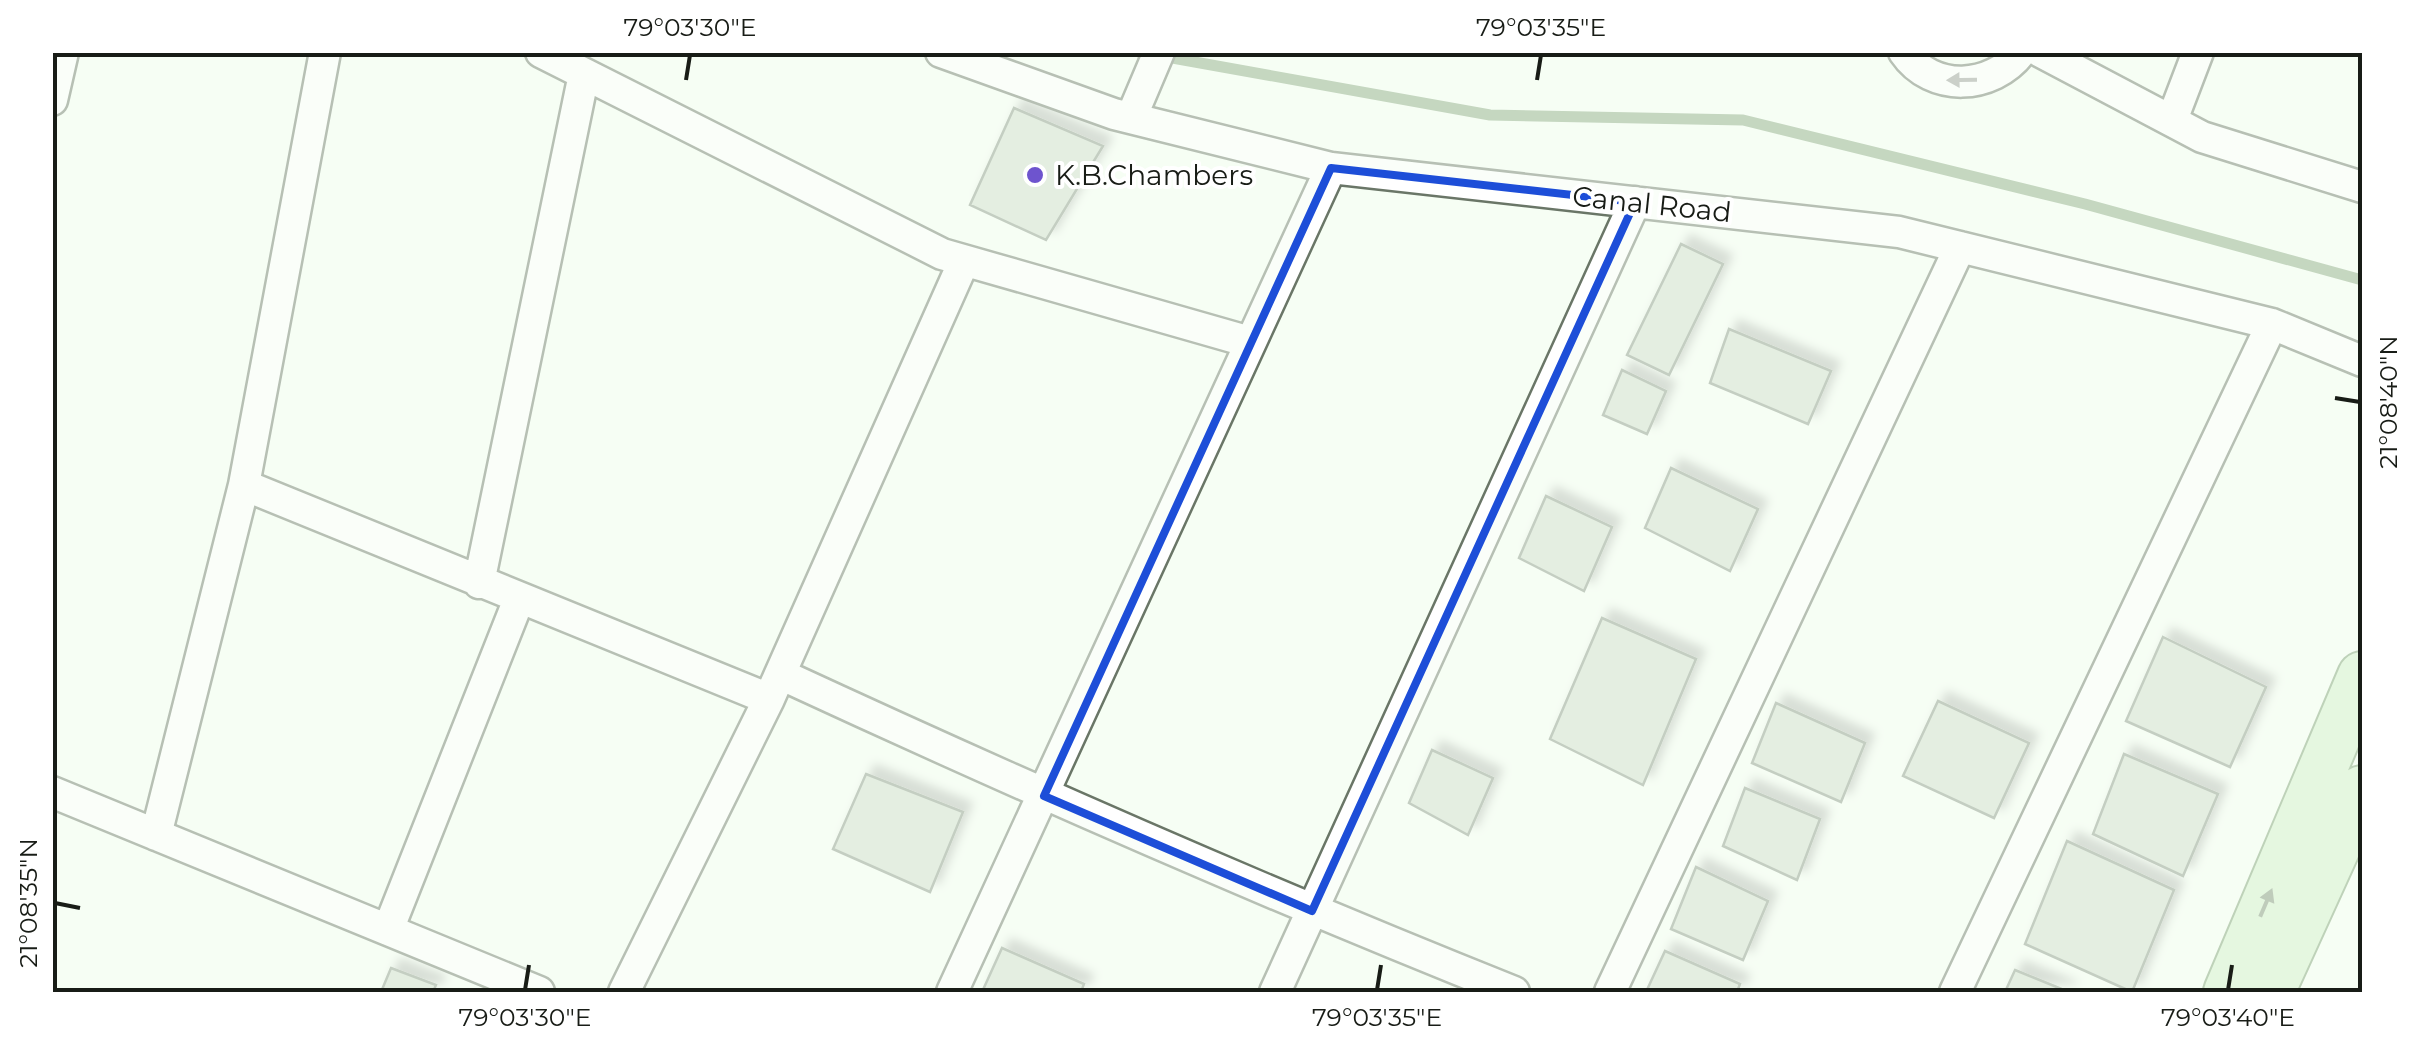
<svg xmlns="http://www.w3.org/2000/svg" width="2415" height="1045" viewBox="0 0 2415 1045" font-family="Montserrat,sans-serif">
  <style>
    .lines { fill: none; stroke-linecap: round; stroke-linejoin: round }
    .stream { stroke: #89a880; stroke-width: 11 }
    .building { fill: #cedcca; stroke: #889585; stroke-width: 2.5; filter: url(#shadow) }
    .street-casing { stroke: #6a7667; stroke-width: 35 }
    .primary-casing { stroke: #7b9e71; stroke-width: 52 }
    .street { stroke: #fff; stroke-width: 30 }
    .primary { stroke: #d0efc7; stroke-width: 48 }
    .oneway { fill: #979996 }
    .oneway2 { fill: #7d9077 }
    .marked { fill: none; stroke: #1d4ed8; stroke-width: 8; stroke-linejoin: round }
    .ticks { fill: none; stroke: #181c16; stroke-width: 4 }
    .poi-dot { fill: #6e54ce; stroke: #fff; stroke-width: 4 }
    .labels { text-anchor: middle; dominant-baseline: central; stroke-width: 8; stroke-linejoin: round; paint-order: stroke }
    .poi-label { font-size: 28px; fill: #181c16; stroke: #fff; text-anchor: start }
    .street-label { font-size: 28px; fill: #181c16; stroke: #fff }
    .neatline { fill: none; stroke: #181c16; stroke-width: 4 }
    .ticks-label { font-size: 25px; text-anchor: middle; fill: #181c16 }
  </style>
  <defs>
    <filter id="shadow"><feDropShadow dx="9" dy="-9" stdDeviation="5" flood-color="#0004"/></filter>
  </defs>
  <rect width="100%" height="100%" fill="#f6fef4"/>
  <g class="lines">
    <!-- stream -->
    <path class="stream" d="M1139 52 1490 115 1743 120 2085 204 2362 280"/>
  </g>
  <!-- building -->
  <path class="building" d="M1014 108 1103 146 1046 240 970 205Z
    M1681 244 1723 264 1669 375 1627 355Z
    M1729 329 1831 371 1808 424 1710 383Z
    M1622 370 1666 391 1647 434 1603 415Z
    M1671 468 1758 509 1730 571 1645 528Z
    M1546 496 1612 527 1584 591 1519 558Z
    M1602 618 1696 659 1643 785 1550 739Z
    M2163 637 2266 687 2230 767 2126 721Z
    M1938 701 2029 743 1994 818 1903 776Z
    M1776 703 1865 743 1841 802 1752 763Z
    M1432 750 1493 778 1468 835 1409 803Z
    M2124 754 2218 794 2183 876 2093 834Z
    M866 774 963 812 930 892 833 849Z
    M1745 788 1820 819 1797 880 1723 846Z
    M2067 841 2174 890 2132 992 2025 944Z
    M1696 867 1768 901 1743 960 1671 929Z
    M1002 948 1084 984 1081 992H982Z
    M1665 951 1740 984 1737 992H1646Z
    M391 968 436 985 433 992H381Z
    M2015 970 2069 992H2005Z"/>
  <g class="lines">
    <!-- street casing -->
    <g class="street-casing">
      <path id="street" d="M325 52 244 485 769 699 780 674C1022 786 1266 893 1514 992
        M541 52 942 254 1250 342
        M941 52 1114 114 1331 168 1899 232 2272 324 2362 361
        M1904 52C1932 93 1992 90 2021 52
        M2041 52 2202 137 2362 187
        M52 100 63 52
        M1131 118 1159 52
        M2172 120 2198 52
        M479 583 584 74
        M780 674 964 261
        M52 792 539 992
        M156 835 244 485
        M388 930 519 599
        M624 992 769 699
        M952 992 1331 168
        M1275 992 1635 202
        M1610 992 1960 247
        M1955 992 2272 324"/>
    </g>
    <!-- primary casing -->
    <g class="primary-casing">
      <path id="primary" d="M2228 992 2362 676
        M2270 992 2362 790"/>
    </g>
    <!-- street -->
    <use href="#street" class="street"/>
    <!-- primary -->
    <use href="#primary" class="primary"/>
  </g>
  <!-- one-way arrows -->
  <defs><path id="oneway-solid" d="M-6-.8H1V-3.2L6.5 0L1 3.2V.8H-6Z" transform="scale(2.5)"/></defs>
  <use class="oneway" href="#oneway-solid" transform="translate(1962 80) rotate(179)"/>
  <use class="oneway2" href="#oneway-solid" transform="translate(2266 903) rotate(-67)"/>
  <!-- marked area -->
  <path d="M0 0H2415V1045H0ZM1331 168 1635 202 1312 911 1044 796Z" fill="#f6fef4" fill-opacity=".55" fill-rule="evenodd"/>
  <path class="marked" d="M1331 168 1635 202 1312 911 1044 796Z"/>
  <!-- ticks -->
  <path class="ticks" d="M686 80 690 55M1537 80 1541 55M2335 398 2360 402M55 903 80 908M525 990 529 965M1377 990 1381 965M2228 990 2232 965"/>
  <!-- markers -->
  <circle class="poi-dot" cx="1035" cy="175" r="10"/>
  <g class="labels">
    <!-- poi labels -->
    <g class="poi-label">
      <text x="1055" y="175">K.B.Chambers</text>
    </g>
    <!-- street labels -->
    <g class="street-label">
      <text transform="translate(1652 204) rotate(6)">Canal Road</text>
    </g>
  </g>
  <!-- border -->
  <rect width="2415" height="1045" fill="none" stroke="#ffffff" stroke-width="110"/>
  <rect x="55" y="55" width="2305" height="935" class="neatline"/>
  <g class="ticks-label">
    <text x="690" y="36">79°03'30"E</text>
    <text x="1541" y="36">79°03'35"E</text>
    <text transform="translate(2388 402) rotate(-90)" y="9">21°08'40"N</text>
    <text transform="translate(28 903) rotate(-90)" y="9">21°08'35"N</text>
    <text x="525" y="1026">79°03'30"E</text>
    <text x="1377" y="1026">79°03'35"E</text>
    <text x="2228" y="1026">79°03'40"E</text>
  </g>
</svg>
